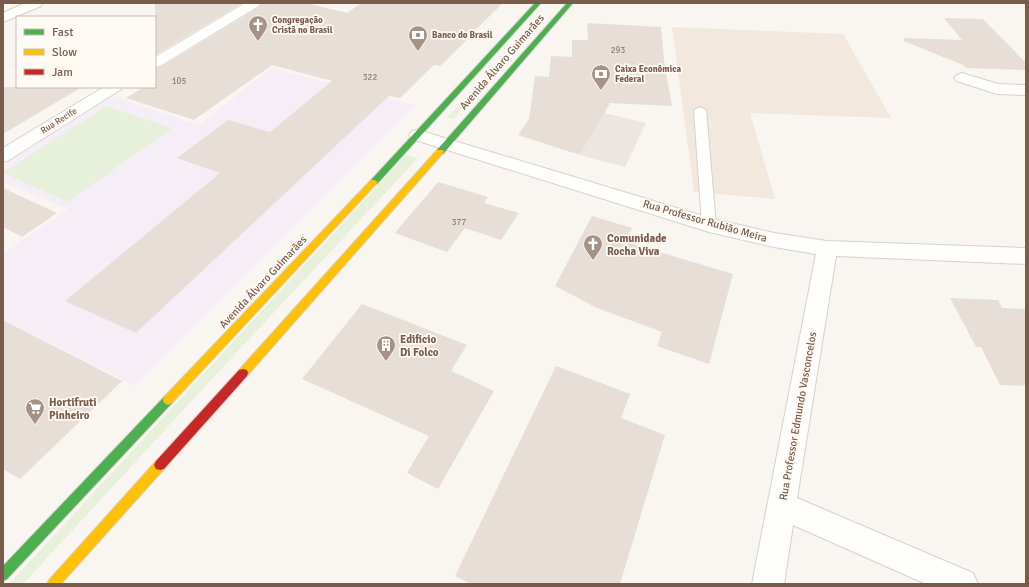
<svg xmlns="http://www.w3.org/2000/svg" width="1029" height="587" viewBox="0 0 1029 587" font-family="Signika,sans-serif">
  <style>
    .residential { fill: #f2e8de }
    .industrial { fill: #ede5e0 }
    .education { fill: #f6eef6 }
    .green { fill: #e7f0db }
    .building { fill: #e6ded7 }
    .lines { fill: none; stroke-linecap: round; stroke-linejoin: round }
    .lane-casing { stroke: #d7d1cb; stroke-width: 2 }
    .street-casing { stroke: #d7d1cb; stroke-width: 2 }
    .fast-casing { stroke: #d9d2cb; stroke-width: 2 }
    .slow-casing { stroke: #d9d2cb; stroke-width: 2 }
    .jam-casing { stroke: #d9d2cb; stroke-width: 2 }
    .path { stroke: #dcd5d0; stroke-width: 1.5; stroke-dasharray: 0.5 2; stroke-linecap: butt }
    .lane { fill: #fefefd; fill-rule: evenodd }
    .street { fill: #fefefd; fill-rule: evenodd }
    .fast { fill: #4caf50; fill-rule: evenodd }
    .slow { fill: #ffc107; fill-rule: evenodd }
    .jam { fill: #c62828; fill-rule: evenodd }
    .labels { text-anchor: middle; dominant-baseline: central; stroke-width: 3.5; stroke-linejoin: round; paint-order: stroke }
    .far-poi-label { font-size: 9px; font-weight: bold; fill: #7a5c4d; stroke: #fffaf3; text-anchor: start }
    .number-label { font-size: 9px; fill: #977e72 }
    .far-street-label { font-size: 9px; fill: #7a5c4d; stroke: #fffaf3 }
    .street-label { font-size: 11px; fill: #7a5c4d; stroke: #fffaf3 }
    .poi-label { font-size: 11px; font-weight: bold; fill: #7a5c4d; stroke: #fffaf3; text-anchor: start }
  </style>
  <rect width="100%" height="100%" fill="#f9f5f0"/>
  <!-- residential -->
  <path class="residential" d="M672 27 843 34 891 118 750 113 775 199 694 192Z"/>
  <!-- industrial -->
  <path class="industrial" d="M604 113 646 123 625 167 580 155Z"/>
  <!-- education -->
  <path class="education" d="M272 68 416 105 135 386 3 319V254L68 209 3 182V165L114 96 199 125Z"/>
  <!-- green -->
  <path class="green" d="M504 55H510L454 118H447Z
    M106 106 172 128 68 202 3 173Z
    M406 155 418 158 209 382 23 584H9Z"/>
  <!-- building -->
  <path class="building" d="M155 3H242L155 55Z
    M261 3H306L347 13 361 3H503L468 37H470L440 66 434 65 400 98 389 96 136 333 65 301 220 173 177 158 228 120 270 132 332 81 272 65 194 120 126 98 144 87H155V68L161 67 260 7Z
    M944 18 983 19 1026 63V70L966 68 963 65 904 41V38L962 40Z
    M587 23 661 27 664 61 672 106 610 103 580 155 518 135 529 119 535 76 549 77 551 56 572 57V40H588Z
    M3 87H82L3 134Z
    M438 182 488 197 484 203 519 213 501 240 465 228 447 252 395 233Z
    M3 188 57 213 22 237 3 227Z
    M592 216 632 228 626 242 733 274 709 364 657 346 662 332 597 308 555 286Z
    M950 298 998 300 1002 308 1026 309V386L1000 385 981 347H976Z
    M362 304 467 345 451 371 494 391 438 489 407 473 429 436 302 379Z
    M3 320 122 381 20 479 3 469Z
    M556 366 630 394 621 418 665 435 620 584H471L455 576Z"/>
  <g class="lines">
    <!-- lane casing -->
    <g class="lane-casing">
      <path id="lane" d="M700 107 706 110 716 225 714 228 709 230 704 228 702 225 694 110Z"/>
    </g>
    <!-- street casing -->
    <g class="street-casing">
      <path id="street" d="M25 3H42L41 6 3 22V13Z
        M245 3H260L259 6 160 66 155 67V57Z
        M962 73 998 84 1026 85V95L997 94 957 81 954 78 957 75Z
        M104 87H123L120 90 9 160 3 162V148Z
        M418 130 710 218 774 233 827 241 1026 248V264L836 256 797 498 973 573 978 584H926L793 525 784 584H752L816 254 774 247 709 232 412 139 409 135 412 131Z"/>
    </g>
    <!-- fast casing -->
    <g class="fast-casing">
      <path id="fast" d="M535 3H541L377 184H371V180Z
        M567 3H573L443 154H437V150Z
        M168 395 172 397 173 400 172 403 7 579 3 581V566L164 397Z"/>
    </g>
    <!-- slow casing -->
    <g class="slow-casing">
      <path id="slow" d="M437 150H443L444 152 247 376 243 377 239 376 238 373 239 370Z
        M371 180H374L378 182 172 403 168 405 164 403 163 400 164 397Z
        M160 460 164 461 166 465 164 469 61 584H47L49 580 156 461Z"/>
    </g>
    <!-- jam casing -->
    <g class="jam-casing">
      <path id="jam" d="M243 369 247 370 248 373 247 376 164 469 160 470 156 469 154 465 156 461 239 370Z"/>
    </g>
    <!-- path -->
    <path class="path" d="M3 61 17 66"/>
    <!-- lane -->
    <use href="#lane" class="lane"/>
    <!-- street -->
    <use href="#street" class="street"/>
    <!-- fast -->
    <use href="#fast" class="fast"/>
    <!-- slow -->
    <use href="#slow" class="slow"/>
    <!-- jam -->
    <use href="#jam" class="jam"/>
  </g>
  <!-- icons -->
  <defs>
    <g id="church-pin" transform="scale(1)"><path d="M0 17L-7.5 6A9.5 9.5 0 1 1 7.5 6Z" fill="#a69286" stroke="#fffaf3"/><path d="M-1.2-6h2.4v3.5h3.3v2.4h-3.3V6h-2.4V-.1h-3.3v-2.4h3.3Z" fill="#fff"/></g>
    <g id="bank-pin" transform="scale(1)"><path d="M0 17L-7.5 6A9.5 9.5 0 1 1 7.5 6Z" fill="#a69286" stroke="#fffaf3"/><path d="M-6-4H6V4H-6ZM0-2.3a2.3 2.3 0 1 0 0 4.6a2.3 2.3 0 1 0 0-4.6Z" fill="#fff"/></g>
    <g id="building-pin" transform="scale(1)"><path d="M0 17L-7.5 6A9.5 9.5 0 1 1 7.5 6Z" fill="#a69286" stroke="#fffaf3"/><path d="M-4-6H4V6H1V3H-1V6H-4ZM-2.5-4.3h1.7v1.8h-1.7ZM.8-4.3h1.7v1.8H.8ZM-2.5-1h1.7V.8h-1.7ZM.8-1h1.7V.8H.8Z" fill="#fff"/></g>
    <g id="supermarket-pin" transform="scale(1)"><path d="M0 17L-7.5 6A9.5 9.5 0 1 1 7.5 6Z" fill="#a69286" stroke="#fffaf3"/><path d="M-6-5.5h2.5l.6 2H6L4.5 2H-2.5L-4.4-4H-6ZM-1.5 3.2a1.3 1.3 0 1 0 .1 0ZM3 3.2a1.3 1.3 0 1 0 .1 0Z" fill="#fff"/></g>
  </defs>
  <g fill-rule="evenodd">
    <use href="#church-pin" x="258" y="25"/>
    <use href="#bank-pin" x="418" y="35"/>
    <use href="#bank-pin" x="601" y="74"/>
    <use href="#church-pin" x="593" y="244"/>
    <use href="#building-pin" x="386" y="345"/>
    <use href="#supermarket-pin" x="35" y="408"/>
  </g>
  <g class="labels">
    <!-- far-poi labels -->
    <g class="far-poi-label">
      <text x="272" y="20">Congregação<tspan x="272" dy="10">Cristã no Brasil</tspan></text>
      <text x="432" y="35">Banco do Brasil</text>
      <text x="615" y="69">Caixa Econômica<tspan x="615" dy="10">Federal</tspan></text>
    </g>
    <!-- number labels -->
    <g class="number-label">
      <text x="618" y="50">293</text>
      <text x="370" y="77">322</text>
      <text x="179" y="81">105</text>
      <text x="459" y="222">377</text>
    </g>
    <!-- far-street labels -->
    <g class="far-street-label">
      <text transform="translate(59 121) rotate(-32)">Rua Recife</text>
    </g>
    <!-- street labels -->
    <g class="street-label">
      <text transform="translate(502 62) rotate(-49)">Avenida Álvaro Guimarães</text>
      <text transform="translate(705 221) rotate(16)">Rua Professor Rubião Meira</text>
      <text transform="translate(263 282) rotate(-47)">Avenida Álvaro Guimarães</text>
      <text transform="translate(798 416) rotate(-80)">Rua Professor Edmundo Vasconcelos</text>
    </g>
    <!-- poi labels -->
    <g class="poi-label">
      <text x="607" y="238">Comunidade<tspan x="607" dy="13">Rocha Viva</tspan></text>
      <text x="400" y="339">Edificio<tspan x="400" dy="13">Di Folco</tspan></text>
      <text x="49" y="402">Hortifruti<tspan x="49" dy="13">Pinheiro</tspan></text>
    </g>
  </g>
  <!-- border -->
  <rect width="1029" height="587" fill="none" stroke="#7a5c4d" stroke-width="8"/>
  <!-- legend -->
  <rect x="16" y="16" width="140" height="72" fill="#fffaf3" stroke="#cabbb1"/>
  <rect x="24" y="29" width="20" height="6" fill="#4caf50" stroke="#cabbb1"/>
  <text x="52" y="36" font-size="12" fill="#7a5c4d">Fast</text>
  <rect x="24" y="49" width="20" height="6" fill="#ffc107" stroke="#cabbb1"/>
  <text x="52" y="56" font-size="12" fill="#7a5c4d">Slow</text>
  <rect x="24" y="69" width="20" height="6" fill="#c62828" stroke="#cabbb1"/>
  <text x="52" y="76" font-size="12" fill="#7a5c4d">Jam</text>
</svg>
